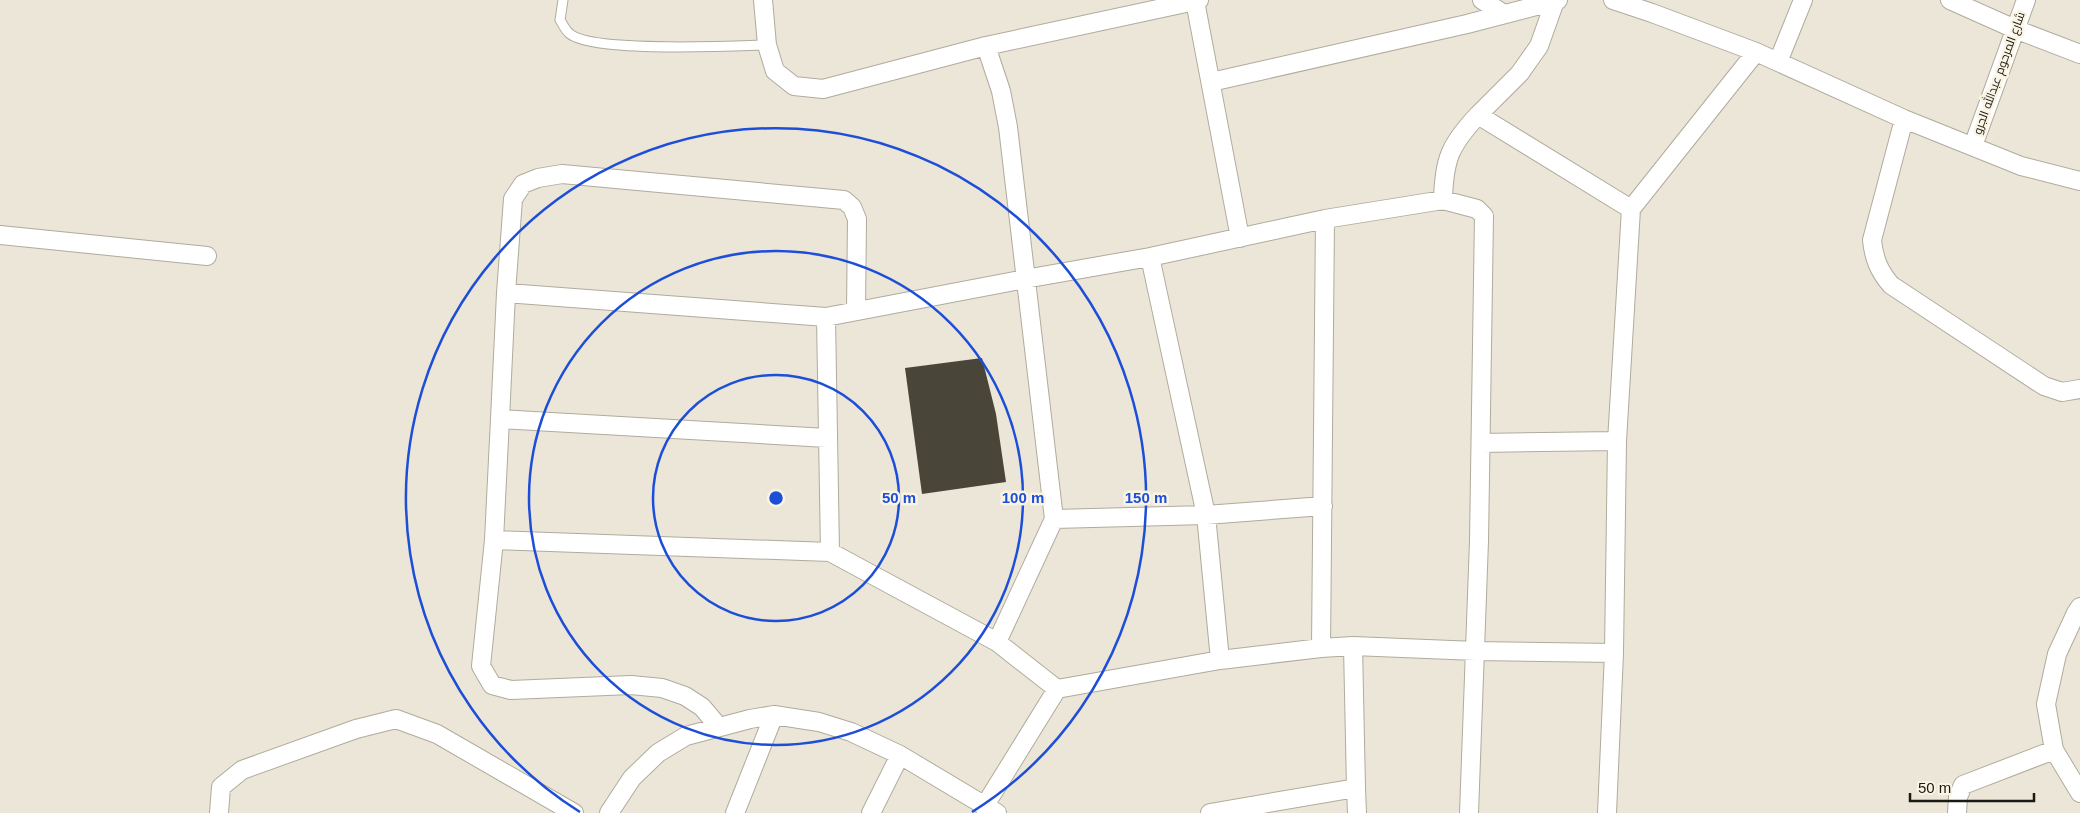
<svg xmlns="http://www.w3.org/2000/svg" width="2080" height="813" viewBox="0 0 2080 813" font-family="Helvetica,Cairo,sans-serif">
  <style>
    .building { fill: #494539 }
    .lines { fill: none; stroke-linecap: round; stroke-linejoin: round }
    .service-casing { stroke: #b0ab9c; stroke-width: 11 }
    .minor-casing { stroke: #b0ab9c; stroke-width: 20 }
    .service { stroke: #fff; stroke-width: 9 }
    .minor { stroke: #fff; stroke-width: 18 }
    .ring { fill: none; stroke: #1d4ed8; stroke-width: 2.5 }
    .labels { text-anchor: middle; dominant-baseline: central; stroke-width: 5; stroke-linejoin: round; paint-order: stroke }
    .street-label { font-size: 12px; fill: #1b1913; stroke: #f9f4e4 }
    .centre { fill: #1d4ed8; stroke: #f9f4e4; stroke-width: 2.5 }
    .ring-label { font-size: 15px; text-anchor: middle; font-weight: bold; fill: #1d4ed8; stroke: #f9f4e4; stroke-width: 5; stroke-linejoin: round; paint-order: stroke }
  </style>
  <rect width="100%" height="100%" fill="#ebe6d7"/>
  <!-- building -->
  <path class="building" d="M982 358 996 414 1006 482 922 494 905 368Z"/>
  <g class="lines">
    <!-- service casing -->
    <g class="service-casing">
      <path id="service" d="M563 0 560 20C563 24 565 30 569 33 589 53 734 46 767 45"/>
    </g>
    <!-- minor casing -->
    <g class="minor-casing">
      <path id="minor" d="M763 0 767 45 775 71 794 86 823 89 986 46 1195 1
        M1199 0 1195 1 1240 238
        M1482 0 1504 14
        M1613 0 1652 13 1756 52 1904 119 2021 166 2080 181
        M1950 0 2015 29 2080 54
        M986 46 1001 91 1008 127 1054 519 997 642
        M1778 62 1803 0
        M1211 82 1467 24 1555 1
        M1478 115 1520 73 1539 46 1555 1 1558 0
        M1904 119 1872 240C1874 259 1879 271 1891 285L2044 386 2062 392 2080 389
        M1973 146 2026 0
        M1443 200C1444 159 1450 145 1478 115L1631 209
        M0 235 207 256
        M1150 257 1206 515 1220 660
        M506 293 826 317
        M500 419 506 293 513 199 523 184 538 178 562 174 844 200 852 207 857 219 856 311
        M827 438 500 419 494 540 830 552
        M1481 443 1617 441
        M1054 519 1206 515 1323 506
        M494 540 481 666 492 685 511 690 631 685 662 688 685 696 702 707 718 726
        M2080 607 2076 613 2057 654 2046 704 2054 750 2080 793
        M1353 646 1356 788
        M1321 648 1325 219
        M1057 689 1220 660 1321 648 1353 646 1476 651 1614 653
        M984 807 1057 689 997 642 830 552 826 317 1025 279 1150 257 1325 219 1443 200 1477 209 1484 216 1479 541 1469 813
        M219 813 221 787 242 770 356 729 396 719 437 734 574 813
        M609 813 632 778 658 753 686 736 750 719 774 715 819 722 851 732 900 755 997 813
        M735 813 774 715
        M871 813 900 755
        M1210 813 1356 788 1357 813
        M1607 813 1614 653 1617 441 1631 209 1756 52
        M1957 813 1958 797 1963 785 2054 750"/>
    </g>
    <!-- service -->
    <use href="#service" class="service"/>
    <!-- minor -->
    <use href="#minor" class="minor"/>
  </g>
  <!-- distance rings -->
  <g class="ring">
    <circle cx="776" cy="498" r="123"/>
    <circle cx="776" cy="498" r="247"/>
    <path d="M580 812A370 370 0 1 1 972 812"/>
  </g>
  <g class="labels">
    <!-- street labels -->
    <g class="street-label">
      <text transform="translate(1999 73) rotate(-70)">شارع المرحوم عبدالله الجرو</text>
    </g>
  </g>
  <circle cx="776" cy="498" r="8" class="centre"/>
  <g class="ring-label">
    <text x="899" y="503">50 m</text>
    <text x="1023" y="503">100 m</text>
    <text x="1146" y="503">150 m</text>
  </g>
  <!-- scale -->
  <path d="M1910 793v8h124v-8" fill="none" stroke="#1b1913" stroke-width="2.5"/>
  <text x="1918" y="793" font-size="15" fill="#1b1913" stroke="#f9f4e4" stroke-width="4" paint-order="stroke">50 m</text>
</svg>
